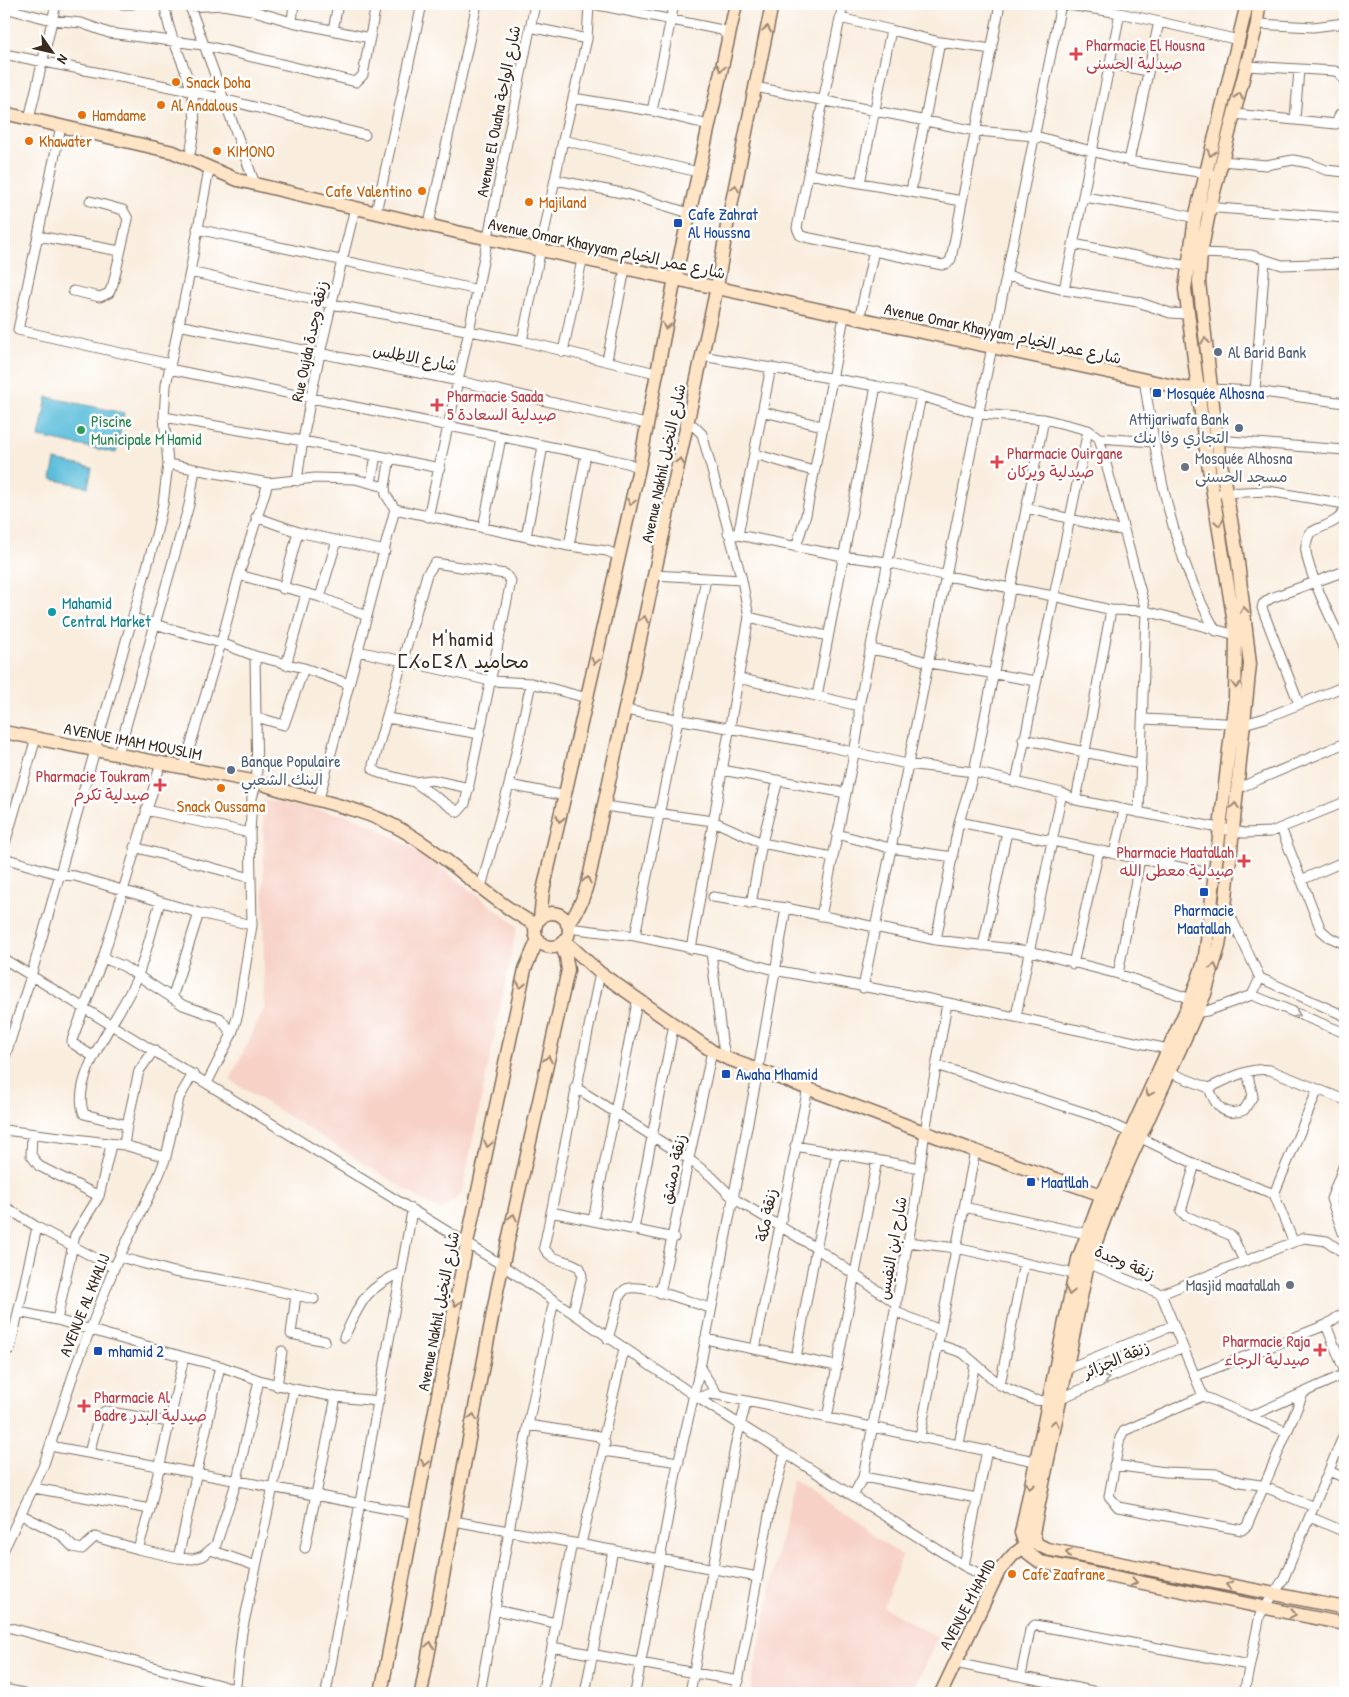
<svg xmlns="http://www.w3.org/2000/svg" width="1349" height="1697" viewBox="0 0 1349 1697" font-family="'Patrick Hand','Playpen Sans Arabic','Noto Sans Tifinagh',sans-serif">
  <style>
    .built { fill: #f7d1c6 }
    .water { fill: #5cbedb; stroke: #4c747c }
    .lines { fill: none; stroke-linecap: round; stroke-linejoin: round }
    .street-casing { stroke: #7e6e61; stroke-width: 11 }
    .secondary-casing { stroke: #7e6e61; stroke-width: 15 }
    .street { stroke: #fff; stroke-width: 9 }
    .secondary { stroke: #ffe4c6; stroke-width: 12 }
    .oneway { stroke: #9d8772 }
    .oneway2 { stroke: #a79f9a }
    .health-dot { fill: #e0444e; stroke: #fff; stroke-width: 2 }
    .food-dot { fill: #e8710a; stroke: #fff; stroke-width: 2 }
    .transit-dot { fill: #1a4fb4; stroke: #fff; stroke-width: 2 }
    .service-dot { fill: #5c6f8a; stroke: #fff; stroke-width: 2 }
    .leisure-dot { fill: #2e9e5b; stroke: #fff; stroke-width: 2 }
    .worship-dot { fill: #6b7280; stroke: #fff; stroke-width: 2 }
    .culture-dot { fill: #0f9aa8; stroke: #fff; stroke-width: 2 }
    .labels { text-anchor: middle; dominant-baseline: central; stroke-width: 5; stroke-linejoin: round; paint-order: stroke }
    .health-label { font-size: 16px; fill: #be3a42; stroke: #fff; text-anchor: start }
    .food-label { font-size: 16px; fill: #c56008; stroke: #fff; text-anchor: start }
    .street-label { font-size: 16px; fill: #3b2a1e; stroke: #fff }
    .transit-label { font-size: 16px; fill: #164399; stroke: #fff; text-anchor: start }
    .service-label { font-size: 16px; fill: #4e5e75; stroke: #fff; text-anchor: start }
    .leisure-label { font-size: 16px; fill: #27864d; stroke: #fff; text-anchor: start }
    .worship-label { font-size: 16px; fill: #5b616d; stroke: #fff; text-anchor: start }
    .culture-label { font-size: 16px; fill: #0d838f; stroke: #fff; text-anchor: start }
    .quarter-label { font-size: 19px; letter-spacing: 1px; fill: #3b2a1e; stroke: #fff }
  </style>
  <rect width="100%" height="100%" fill="#fff"/>
  <filter id="ink" filterUnits="userSpaceOnUse"><feTurbulence type="fractalNoise" baseFrequency=".02" numOctaves="2"/><feDisplacementMap in="SourceGraphic" scale="10" xChannelSelector="R" yChannelSelector="G"/><feConvolveMatrix kernelMatrix="1 2 1 2 8 2 1 2 1" color-interpolation-filters="sRGB"/></filter>
  <filter id="wash" filterUnits="userSpaceOnUse"><feTurbulence type="fractalNoise" baseFrequency=".0096" numOctaves="4" result="noise"/><feDisplacementMap in="SourceGraphic" scale="20" xChannelSelector="R" yChannelSelector="G"/><feGaussianBlur stdDeviation="1.12" result="paint"/><feColorMatrix in="noise" values="0 0 0 0 0 0 0 0 0 0 0 0 0 0 0 0 0 1.4 0 .05"/><feComposite in="paint" operator="in"/></filter>
  <g filter="url(#wash)">
    <rect width="100%" height="100%" fill="#f9edde"/>
    <!-- built -->
    <path class="built" d="M263 799 355 817 424 854 517 926 462 1193 440 1211 230 1080 264 1009Z
      M792 1480 902 1556 884 1607 937 1638 912 1693 750 1692Z"/>
    <!-- water -->
    <path class="water" d="M47 397 124 413 116 453 39 437Z
      M55 460 92 468 88 487 51 479Z"/>
  </g>
  <g filter="url(#ink)">
    <g class="lines">
      <!-- street casing -->
      <g class="street-casing">
        <path id="street" d="M123 4H132
          M165 4C167 35 185 62 192 93 197 115 194 136 189 158
          M189 4 255 184
          M252 4 251 10 292 22 370 38
          M593 4 722 30 728 38
          M843 4 797 228 800 235 805 237 942 265 948 263 951 259 1000 4
          M1062 4 1120 13 1239 40
          M189 7 223 5 251 10
          M4 8 52 20 81 23 109 33 203 45 356 82 363 75 376 4
          M840 18 891 30
          M292 22 294 4
          M1257 24 1313 27 1345 23
          M530 27 587 39
          M333 30 338 4
          M940 42 992 49
          M4 54 191 91 365 135
          M1110 64 1148 71
          M1246 66 1335 71 1339 73 1345 82
          M755 87 976 131 1035 136 1129 161 1211 174
          M573 98 652 111 701 123 708 128
          M652 111 674 4
          M1234 114 1336 124 1340 114 1345 113
          M29 119 56 4
          M1295 119 1299 70
          M61 126 18 330 170 364
          M563 140 698 172
          M1129 161 1159 22
          M1222 161 1266 165 1293 160 1309 163 1326 170 1345 172
          M809 174 962 201
          M556 180 627 194 689 213
          M860 183 891 30 940 42 911 191
          M1084 197 1157 209 1195 218
          M1206 207 1345 218
          M376 212 422 4
          M429 224 477 4
          M197 229 478 290
          M38 236 120 251
          M1073 244 1187 266
          M1201 253 1251 255 1282 265 1345 263
          M190 272 332 304 522 341 656 373
          M1007 276 1064 290 1138 302 1170 313 1187 314
          M1064 290 1120 13
          M73 291 100 297 109 293 113 284 128 219 123 210 90 201
          M859 320 874 250
          M178 325 459 381 646 424
          M522 341 563 140 587 39 589 4
          M563 352 582 260
          M702 356 876 386 921 396 980 414 1044 419 1088 430 1099 438 1154 442
          M607 360 625 269
          M169 369 586 454 627 463 639 468
          M1144 379C1157 466 1172 554 1216 631
          M1211 389 1255 391 1345 403
          M1255 391 1265 260
          M764 412 822 426
          M164 417 303 441 440 468
          M687 427 694 426 702 434 742 580 749 617 691 949
          M1099 438 1146 611 1139 813
          M1212 442 1217 440 1345 450
          M755 454 813 471
          M168 464 268 483 315 478 355 479 385 487 386 495 395 509 569 546 607 551 619 556
          M297 481C309 389 333 298 355 208
          M371 483 376 455
          M385 487 390 457
          M1222 493 1268 491 1345 504
          M1026 508 1112 529 1123 530
          M1345 508C1340 524 1322 525 1310 533 1307 539 1305 546 1306 552 1310 578 1334 624 1345 649
          M256 517 298 532 385 551
          M428 517 469 331 535 4
          M483 528 501 438
          M728 533 843 556 887 562 947 576 1053 596 1111 610 1146 611 1240 636
          M738 535 771 367
          M526 537 543 446
          M569 546 586 454
          M796 547 806 515 844 317
          M435 563 505 574 511 581 465 804 458 812 414 782 379 773 373 769V765L427 574Z
          M239 575 320 597 367 616
          M654 575 742 580
          M283 589 298 532
          M320 597 337 540
          M749 617 827 636
          M133 618 221 643 255 656 304 668 349 684
          M870 649 907 656 930 663 1036 681
          M358 651 491 681 531 683 587 698
          M286 665 306 594
          M738 678 859 706
          M817 696 876 386
          M1299 704 1262 608 1263 604 1271 598 1345 571
          M625 710 808 742 907 764 974 772 1062 793 1076 800 1244 833 1271 832 1345 802
          M256 717 284 725 304 668
          M387 718 480 734
          M1144 719 1244 724 1265 718 1345 686
          M1023 739 1141 764
          M118 754 189 505 195 469
          M184 767 221 643 239 575 268 483
          M722 770 846 793
          M414 782 432 780 469 788
          M1016 782 1088 430
          M509 785 566 796
          M1237 786 1241 787 1345 743
          M319 799 395 509
          M1076 800 1111 610
          M604 806 713 821 762 843 832 857
          M146 810 250 833
          M959 822 1214 874
          M1281 828 1321 930 1329 937 1345 944
          M837 834 890 848 953 857
          M4 847 36 738
          M134 847 251 878
          M1114 854 1124 810
          M4 858 61 875 75 876 199 913 252 925
          M1301 880 1345 861
          M481 887 509 785 531 683
          M713 897 786 908 936 940 1030 951 1118 974 1191 999
          M751 904 762 843 778 780
          M1211 915H1224L1232 919 1260 978 1345 1016
          M821 916 854 754 859 723V706L921 396
          M568 928 635 936 711 952 774 970 915 996 1173 1050
          M635 936 706 579
          M936 940 959 822 974 772 1044 419
          M983 946 1007 832
          M711 952 722 1041 726 1058
          M103 958 123 966 183 1005 220 1018 232 1034
          M4 959 502 1265 698 1398 964 1566 994 1581
          M1073 964 1099 850
          M1118 974 1140 859
          M863 988 1061 4
          M1252 995 1260 978
          M172 998 199 913
          M1193 1013 1207 1011 1252 995 1345 1033
          M1016 1016 1062 793
          M94 1057 72 1043V1040L103 958 161 763
          M4 1060 31 976 156 535 163 504 168 464 164 417 166 385 190 272 209 169
          M936 1065 1095 1116 1195 1164 1274 1194
          M1171 1073 1209 1088C1228 1079 1249 1067 1270 1070L1345 1100
          M207 1083 232 1034 238 1014 252 925 250 833 252 798 257 782 255 656
          M575 1087 690 1160 712 1177 733 1198 816 1248 897 1304
          M1209 1088C1215 1106 1225 1118 1244 1110L1253 1096 1247 1072
          M127 1125 139 1071 154 1050
          M4 1130 124 1145 166 1157
          M32 1135 31 1155 39 1166 99 1196
          M124 1145 127 1125 84 1114C68 1076 126 1010 138 975 147 951 153 926 160 902
          M795 1146 921 1168
          M1195 1164 1181 1211 1186 1216 1232 1236 1244 1261
          M4 1206 37 1227 114 1268
          M964 1207 1092 1235
          M551 1212 674 1238
          M593 1220 638 998
          M634 1229 674 1024
          M1343 1233 1331 1199 1345 1162
          M1293 1241 1274 1194 1318 1089
          M908 1242 956 1248 1079 1275
          M120 1257 174 1272 241 1283 314 1299
          M1083 1261 1161 1294
          M660 1293 712 1051
          M1161 1294 1304 1238 1327 1241 1345 1254
          M1161 1294 1203 1396
          M296 1295 291 1334 325 1341
          M19 1312 57 1320 184 1357 150 1509 138 1549 95 1537 82 1549 73 1547 61 1535 20 1514
          M573 1312 582 1276 580 1268C569 1259 550 1262 544 1247L600 973
          M896 1312 940 1330
          M57 1320 75 1235 99 1196 111 1145
          M1326 1325 1345 1372
          M344 1337C362 1300 363 1291 401 1272
          M608 1339 620 1295C623 1292 625 1288 629 1288 647 1285 692 1303 710 1308
          M705 1339 836 1366
          M937 1344 963 1353 1000 1385 1034 1400 1047 1401 1061 1398 1183 1347
          M10 1349 37 1227
          M755 1349 808 1088
          M184 1357 220 1366
          M796 1358 816 1248 837 1154
          M700 1368 718 1395
          M1064 1370 1174 1325
          M1195 1376 1326 1325 1345 1312
          M259 1380 294 1389
          M1000 1385 1024 1263
          M277 1386 282 1351
          M1203 1396 1287 1432 1247 1526 1242 1530 1118 1507 1109 1496 1120 1438 1124 1431Z
          M336 1397 379 1401
          M698 1398 708 1394 718 1395 1035 1461
          M1251 1416 1345 1374
          M827 1418 877 1160
          M528 1425 599 1436 605 1443 581 1544
          M1287 1432 1303 1394
          M920 1436 975 1151
          M603 1439 624 1349
          M959 1444 975 1363
          M50 1446 416 1514
          M603 1451 679 1462
          M89 1453 99 1416 105 1411 169 1422
          M1114 1465 1165 1472 1218 1474 1240 1482 1260 1485 1314 1507
          M1329 1471 1345 1478
          M863 1477 977 1498
          M34 1488 150 1509
          M853 1496 863 1477 914 1211 925 1132 947 1003
          M1310 1517 1345 1532
          M454 1521 758 1577
          M4 1549 43 1467 76 1366 114 1268 159 1175 166 1157 179 1098 193 1074
          M138 1549 178 1558 220 1366 259 1380 237 1480 216 1545 203 1556 193 1559 178 1558
          M211 1550 256 1566
          M964 1566 987 1450
          M495 1610 556 1623 552 1647
          M556 1623 572 1543
          M4 1626 249 1693
          M955 1663 1102 1693
          M1021 1676 1030 1630 1035 1625 1249 1665
          M4 1689 23 1693
          M235 1693 242 1632 294 1389 336 1397 305 1548
          M326 1693 412 1211
          M480 1693 528 1425 554 1300
          M542 1693 552 1647 739 1681
          M585 1693 613 1550
          M635 1693 677 1468 700 1368 758 1071 786 908
          M690 1693 736 1442 746 1403
          M736 1693 770 1510 785 1453
          M1244 1693 1260 1615 1283 1580 1345 1432"/>
      </g>
      <!-- secondary casing -->
      <g class="secondary-casing">
        <path id="secondary" d="M1247 4 1195 218 1185 289 1205 444 1236 635 1235 698 1207 941 1204 962 1191 999 1102 1195 1078 1259 1021 1533 1028 1553 1040 1562 1345 1624
          M1259 4 1257 24 1210 208 1201 253 1199 282 1217 440 1237 554 1250 664 1226 898 1219 946 1205 994 1112 1199 1088 1263 1033 1533 1037 1544 1047 1549 1345 1608
          M4 113 173 152 238 180 457 232 1183 388 1205 389
          M4 732 257 782C304 800 355 804 400 829 449 856 487 899 536 925
          M535 930a17 17 0 1 1 34 0a17 17 0 1 1-34 0Z
          M540 919 543 891 639 468 675 278 736 4
          M567 924C588 905 594 851 600 823L717 287 727 226 772 4
          M565 941 600 973 712 1051 726 1058 975 1151 1108 1197
          M381 1693 467 1243 525 969 538 939
          M421 1693 498 1286 568 970 566 957 561 945
          M941 1693 999 1571 1013 1555 1030 1542"/>
      </g>
      <!-- street -->
      <use href="#street" class="street"/>
      <!-- secondary -->
      <use href="#secondary" class="secondary"/>
    </g>
    <!-- one-way arrows -->
    <defs><path id="oneway-chevron" d="M-2-3.5L2.5 0L-2 3.5" fill="none" stroke-width="1.6" stroke-linecap="round" stroke-linejoin="round" transform="scale(1.25)"/></defs>
    <g class="oneway">
      <use href="#oneway-chevron" transform="translate(767 29) rotate(-79)"/>
      <use href="#oneway-chevron" transform="translate(721 68) rotate(103)"/>
      <use href="#oneway-chevron" transform="translate(1239 96) rotate(-76)"/>
      <use href="#oneway-chevron" transform="translate(1211 153) rotate(105)"/>
      <use href="#oneway-chevron" transform="translate(735 188) rotate(-78)"/>
      <use href="#oneway-chevron" transform="translate(666 326) rotate(103)"/>
      <use href="#oneway-chevron" transform="translate(1205 341) rotate(-97)"/>
      <use href="#oneway-chevron" transform="translate(680 461) rotate(-78)"/>
      <use href="#oneway-chevron" transform="translate(631 502) rotate(103)"/>
      <use href="#oneway-chevron" transform="translate(1219 523) rotate(81)"/>
      <use href="#oneway-chevron" transform="translate(1244 610) rotate(-97)"/>
      <use href="#oneway-chevron" transform="translate(644 619) rotate(-78)"/>
      <use href="#oneway-chevron" transform="translate(595 661) rotate(103)"/>
      <use href="#oneway-chevron" transform="translate(1236 685) rotate(92)"/>
      <use href="#oneway-chevron" transform="translate(1235 806) rotate(-84)"/>
      <use href="#oneway-chevron" transform="translate(560 819) rotate(104)"/>
      <use href="#oneway-chevron" transform="translate(587 880) rotate(-77)"/>
      <use href="#oneway-chevron" transform="translate(1214 967) rotate(-75)"/>
      <use href="#oneway-chevron" transform="translate(521 985) rotate(102)"/>
      <use href="#oneway-chevron" transform="translate(548 1059) rotate(-78)"/>
      <use href="#oneway-chevron" transform="translate(1149 1093) rotate(115)"/>
      <use href="#oneway-chevron" transform="translate(488 1144) rotate(102)"/>
      <use href="#oneway-chevron" transform="translate(513 1217) rotate(-77)"/>
      <use href="#oneway-chevron" transform="translate(1070 1292) rotate(103)"/>
      <use href="#oneway-chevron" transform="translate(456 1303) rotate(101)"/>
      <use href="#oneway-chevron" transform="translate(473 1417) rotate(-79)"/>
      <use href="#oneway-chevron" transform="translate(1055 1423) rotate(-78)"/>
      <use href="#oneway-chevron" transform="translate(425 1463) rotate(101)"/>
      <use href="#oneway-chevron" transform="translate(1030 1486) rotate(102)"/>
      <use href="#oneway-chevron" transform="translate(1069 1553) rotate(-169)"/>
      <use href="#oneway-chevron" transform="translate(1134 1582) rotate(11)"/>
      <use href="#oneway-chevron" transform="translate(1229 1585) rotate(-168)"/>
      <use href="#oneway-chevron" transform="translate(1293 1614) rotate(11)"/>
      <use href="#oneway-chevron" transform="translate(430 1645) rotate(-79)"/>
    </g>
    <g class="oneway2">
      <use href="#oneway-chevron" transform="translate(1297 1014) rotate(22)"/>
      <use href="#oneway-chevron" transform="translate(1106 1379) rotate(-23)"/>
    </g>
  </g>
  <!-- markers -->
  <g class="health-dot">
    <path d="M1073.5 46.5h5v5h5v5h-5v5h-5v-5h-5v-5h5z"/>
    <path d="M434.5 397.5h5v5h5v5h-5v5h-5v-5h-5v-5h5z"/>
    <path d="M994.5 454.5h5v5h5v5h-5v5h-5v-5h-5v-5h5z"/>
    <path d="M157.5 777.5h5v5h5v5h-5v5h-5v-5h-5v-5h5z"/>
    <path d="M1241.5 853.5h5v5h5v5h-5v5h-5v-5h-5v-5h5z"/>
    <path d="M1317.5 1342.5h5v5h5v5h-5v5h-5v-5h-5v-5h5z"/>
    <path d="M81.5 1398.5h5v5h5v5h-5v5h-5v-5h-5v-5h5z"/>
  </g>
  <g class="food-dot">
    <circle cx="176" cy="82" r="5"/>
    <circle cx="161" cy="105" r="5"/>
    <circle cx="82" cy="115" r="5"/>
    <circle cx="29" cy="141" r="5"/>
    <circle cx="217" cy="151" r="5"/>
    <circle cx="422" cy="191" r="5"/>
    <circle cx="529" cy="202" r="5"/>
    <circle cx="221" cy="788" r="5"/>
    <circle cx="1012" cy="1574" r="5"/>
  </g>
  <g class="transit-dot">
    <rect x="673" y="218" width="10" height="10" rx="2.5"/>
    <rect x="1152" y="388" width="10" height="10" rx="2.5"/>
    <rect x="1199" y="887" width="10" height="10" rx="2.5"/>
    <rect x="721" y="1069" width="10" height="10" rx="2.5"/>
    <rect x="1026" y="1177" width="10" height="10" rx="2.5"/>
    <rect x="93" y="1346" width="10" height="10" rx="2.5"/>
  </g>
  <g class="service-dot">
    <circle cx="1218" cy="352" r="5"/>
    <circle cx="1239" cy="428" r="5"/>
    <circle cx="231" cy="770" r="5"/>
  </g>
  <circle class="leisure-dot" cx="81" cy="430" r="5"/>
  <g class="worship-dot">
    <circle cx="1185" cy="467" r="5"/>
    <circle cx="1290" cy="1285" r="5"/>
  </g>
  <circle class="culture-dot" cx="52" cy="612" r="5"/>
  <g class="labels">
    <!-- health labels -->
    <g class="health-label">
      <text x="1086" y="45">Pharmacie El Housna<tspan x="1086" dy="18">صيدلية الحسنى</tspan></text>
      <text x="447" y="396">Pharmacie Saada<tspan x="447" dy="18">5 صيدلية السعادة</tspan></text>
      <text x="1007" y="453">Pharmacie Ouirgane<tspan x="1007" dy="18">صيدلية ويركان</tspan></text>
      <text x="150" y="776" text-anchor="end">Pharmacie Toukram<tspan x="150" dy="18">صيدلية تكرم</tspan></text>
      <text x="1234" y="852" text-anchor="end">Pharmacie Maatallah<tspan x="1234" dy="18">صيدلية معطى الله</tspan></text>
      <text x="1310" y="1341" text-anchor="end">Pharmacie Raja<tspan x="1310" dy="18">صيدلية الرجاء</tspan></text>
      <text x="94" y="1397">Pharmacie Al<tspan x="94" dy="18">Badre صيدلية البدر</tspan></text>
    </g>
    <!-- food labels -->
    <g class="food-label">
      <text x="186" y="82">Snack Doha</text>
      <text x="171" y="105">Al Andalous</text>
      <text x="92" y="115">Hamdame</text>
      <text x="39" y="141">Khawater</text>
      <text x="227" y="151">KIMONO</text>
      <text x="412" y="191" text-anchor="end">Cafe Valentino</text>
      <text x="539" y="202">Majiland</text>
      <text x="221" y="806" text-anchor="middle">Snack Oussama</text>
      <text x="1022" y="1574">Cafe Zaafrane</text>
    </g>
    <!-- street labels -->
    <g class="street-label">
      <text transform="translate(498 111) rotate(-79)">Avenue El Ouaha شارع الواحة</text>
      <text transform="translate(607 248) rotate(12)">Avenue Omar Khayyam شارع عمر الخيام</text>
      <text transform="translate(1003 333) rotate(12)">Avenue Omar Khayyam شارع عمر الخيام</text>
      <text transform="translate(309 341) rotate(-78)">Rue Oujda زنقة وجدة</text>
      <text transform="translate(415 357) rotate(11)">شارع الاطلس</text>
      <text transform="translate(663 463) rotate(-78)">Avenue Nakhil شارع النخيل</text>
      <text transform="translate(133 741) rotate(11)">AVENUE IMAM MOUSLIM</text>
      <text transform="translate(673 1169) rotate(-78)">زنقة دمشق</text>
      <text transform="translate(766 1215) rotate(-79)">زنقة مكة</text>
      <text transform="translate(892 1248) rotate(-80)">شارح ابن النفيس</text>
      <text transform="translate(1125 1262) rotate(23)">زنقة وجدة</text>
      <text transform="translate(84 1305) rotate(-68)">AVENUE AL KHALIJ</text>
      <text transform="translate(438 1311) rotate(-79)">Avenue Nakhil شارع النخيل</text>
      <text transform="translate(1116 1359) rotate(-23)">زنقة الجزائر</text>
      <text transform="translate(967 1604) rotate(-62)">AVENUE M'HAMID</text>
    </g>
    <!-- transit labels -->
    <g class="transit-label">
      <text x="688" y="214">Cafe Zahrat<tspan x="688" dy="18">Al Houssna</tspan></text>
      <text x="1167" y="393">Mosquée Alhosna</text>
      <text x="1204" y="910" text-anchor="middle">Pharmacie<tspan x="1204" dy="18">Maatallah</tspan></text>
      <text x="736" y="1074">Awaha Mhamid</text>
      <text x="1041" y="1182">Maatllah</text>
      <text x="108" y="1351">mhamid 2</text>
    </g>
    <!-- service labels -->
    <g class="service-label">
      <text x="1228" y="352">Al Barid Bank</text>
      <text x="1229" y="419" text-anchor="end">Attijariwafa Bank<tspan x="1229" dy="18">التجاري وفا بنك</tspan></text>
      <text x="241" y="761">Banque Populaire<tspan x="241" dy="18">البنك الشعبي</tspan></text>
    </g>
    <!-- leisure labels -->
    <g class="leisure-label">
      <text x="91" y="421">Piscine<tspan x="91" dy="18">Municipale M'Hamid</tspan></text>
    </g>
    <!-- worship labels -->
    <g class="worship-label">
      <text x="1195" y="458">Mosquée Alhosna<tspan x="1195" dy="18">مسجد الحسنى</tspan></text>
      <text x="1280" y="1285" text-anchor="end">Masjid maatallah</text>
    </g>
    <!-- culture labels -->
    <g class="culture-label">
      <text x="62" y="603">Mahamid<tspan x="62" dy="18">Central Market</tspan></text>
    </g>
    <!-- quarter labels -->
    <g class="quarter-label">
      <text x="463" y="639">M'hamid<tspan x="463" dy="22">ⵎⵃⴰⵎⵉⴷ محاميد</tspan></text>
    </g>
  </g>
  <!-- margin -->
  <rect width="1349" height="1697" fill="none" stroke="#fff" stroke-width="20"/>
  <!-- north arrow -->
  <g transform="translate(52 52) rotate(124)" stroke="#ffffff" stroke-width="4" paint-order="stroke">
  <path d="M0-4L9 19L0 12L-9 19Z" fill="#3b2a1e"/>
  <text y="-8" font-size="14" font-weight="bold" text-anchor="middle" fill="#3b2a1e">N</text>
  </g>
</svg>
